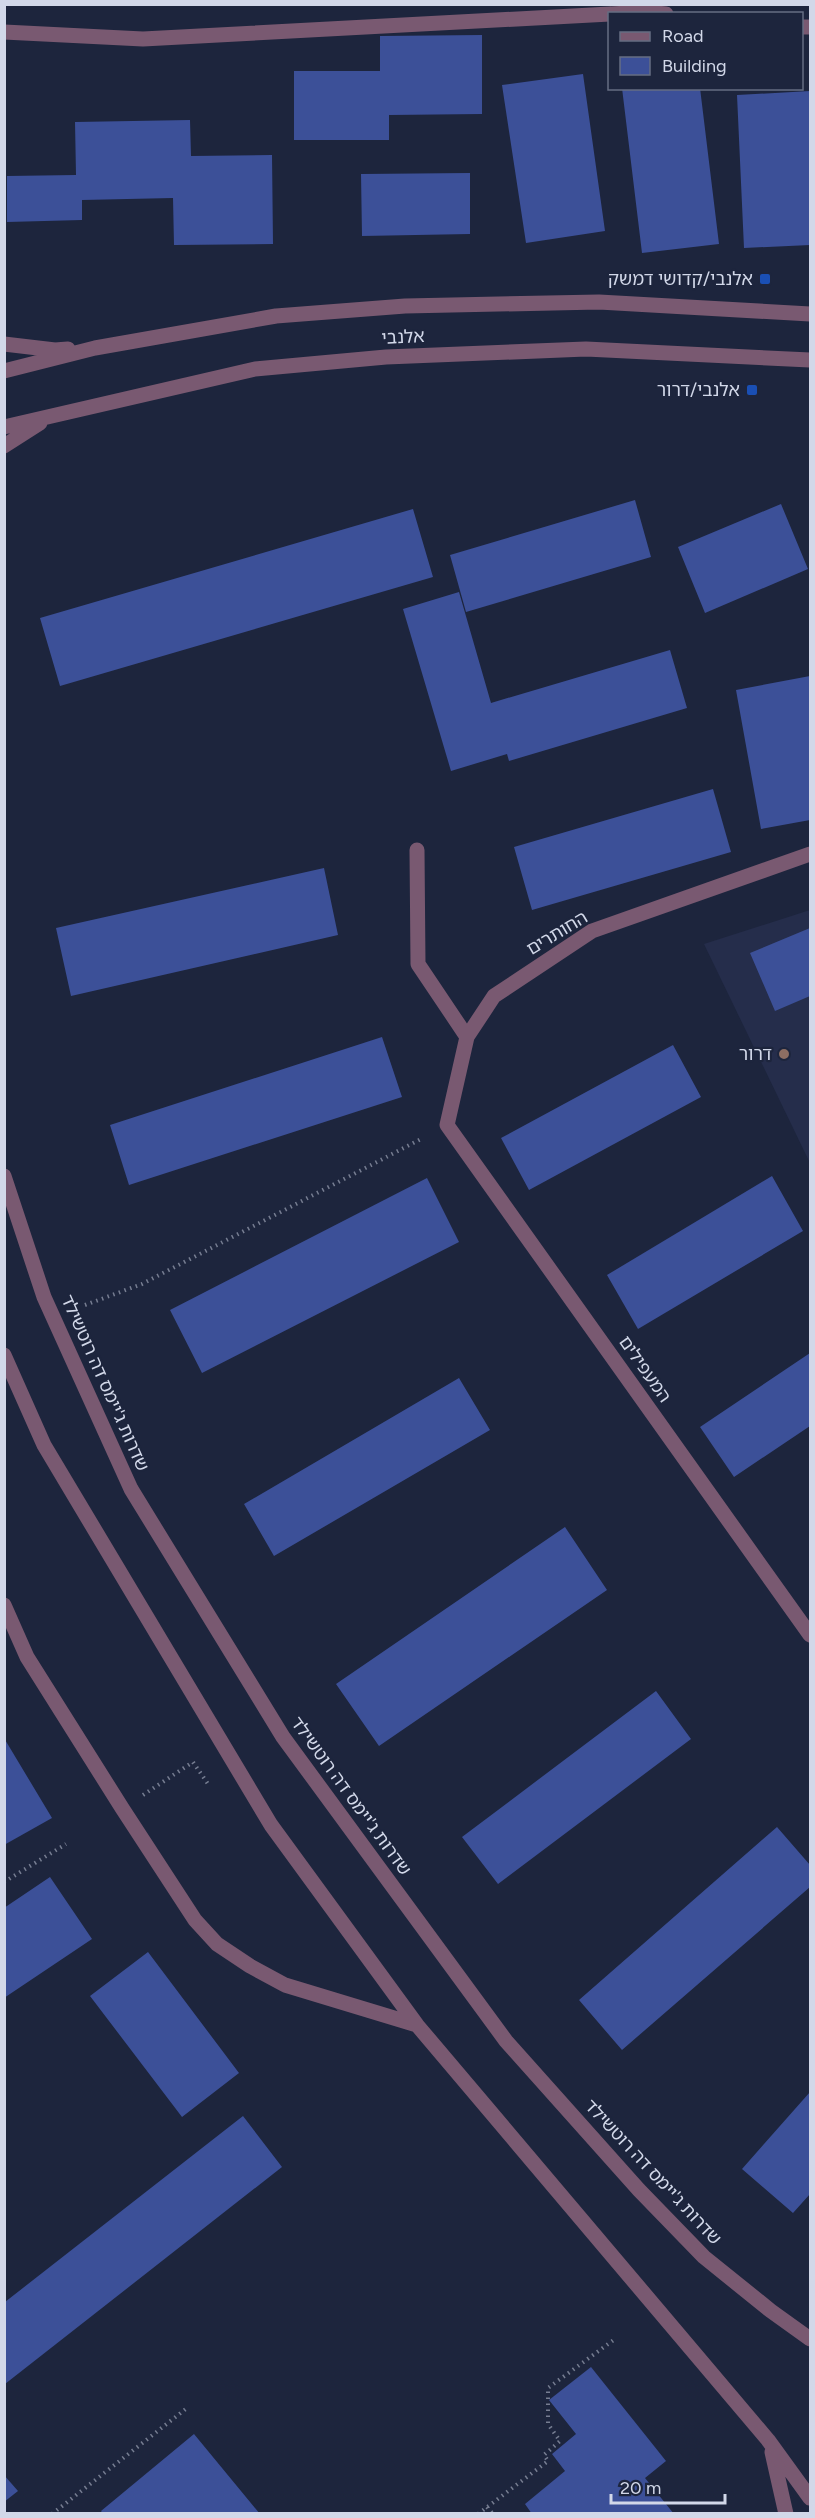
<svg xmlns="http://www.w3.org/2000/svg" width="815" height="2518" viewBox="0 0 815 2518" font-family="Figtree,'Noto Sans Hebrew',sans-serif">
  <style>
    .built { fill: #252d4b }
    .building { fill: #3c5098 }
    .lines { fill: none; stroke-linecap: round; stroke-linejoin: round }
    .path { stroke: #767d91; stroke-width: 4; stroke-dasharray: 1.5 4.5; stroke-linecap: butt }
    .minor { stroke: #795971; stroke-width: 15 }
    .transit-dot { fill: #1a4fb4; stroke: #1d253d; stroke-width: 2 }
    .education-dot { fill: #8d6e63; stroke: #1d253d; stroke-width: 2 }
    .labels { text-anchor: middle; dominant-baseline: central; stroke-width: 4.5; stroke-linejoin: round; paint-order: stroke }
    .poi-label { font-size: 18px; fill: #d2d8e9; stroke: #1d253d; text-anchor: end }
    .street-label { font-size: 18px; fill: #d2d8e9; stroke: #1d253d }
  </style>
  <rect width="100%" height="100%" fill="#1d253d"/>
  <!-- built -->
  <path class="built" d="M810 910V1163L704 944Z"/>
  <!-- building -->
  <path class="building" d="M482 35V114L389 115V140H294V71H380V36Z
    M583 74 605 231 526 243 502 85Z
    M622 88H700L719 244 642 253Z
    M810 91V245L744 248 737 95Z
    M190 120 191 156 272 155 273 244 174 245 173 198 82 200V220L7 222V176L76 175 75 122Z
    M470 173V234L362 236 361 174Z
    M635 500 651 557 466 612 450 555Z
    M781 504 808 569 705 613 678 547Z
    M413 509 433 577 60 686 40 618Z
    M459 592 491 703 670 650 687 708 509 761 507 754 451 771 403 609Z
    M810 676V820L761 829 736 690Z
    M713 789 731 852 532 910 514 847Z
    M324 868 338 935 71 996 56 928Z
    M810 928V996L775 1011 750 953Z
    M382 1037 402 1097 129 1185 110 1125Z
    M673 1045 701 1097 529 1190 501 1138Z
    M772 1176 803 1231 638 1329 607 1275Z
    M427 1178 459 1242 202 1373 170 1310Z
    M810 1353V1426L734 1477 700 1427Z
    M459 1378 490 1430 274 1556 244 1504Z
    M565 1527 607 1590 379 1746 336 1684Z
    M656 1691 691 1739 498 1884 462 1837Z
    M4 1738 52 1818 4 1845Z
    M777 1827 810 1865V1887L622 2050 579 2000Z
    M50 1877 92 1939 4 1998V1908Z
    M148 1952 239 2073 182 2117 90 1996Z
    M810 2092V2194L793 2213 742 2169Z
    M243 2116 282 2167 5 2384V2302Z
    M591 2367 666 2461 645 2478 674 2514H532L525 2504 565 2471 552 2454 576 2434 549 2400Z
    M194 2434 260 2514H103L101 2511Z
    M4 2475 18 2491 4 2502Z"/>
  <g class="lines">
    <!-- path -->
    <path class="path" d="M85 1305 142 1284 423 1138
      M143 1795 193 1762 208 1784
      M4 1882 66 1844
      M487 2507 493 2514
      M52 2514 187 2408
      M478 2514 548 2461 544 2455 560 2441 548 2424V2388L615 2339"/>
    <!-- minor -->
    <path class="minor" d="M611 14 646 12 666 14
      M802 27H810
      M4 32 143 39 610 14
      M4 344 55 350 68 349
      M4 371 95 348 276 316 405 306 599 302 810 314
      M4 427 255 369 386 357 586 349 810 360
      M4 446 40 423
      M417 850 418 964 467 1037
      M810 854 592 931 494 996 467 1037 447 1125 810 1635
      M4 1176 44 1297 131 1489 283 1737 506 2041 639 2190 704 2257 771 2311 810 2339
      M4 1355 44 1445 271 1825 417 2025 768 2440 810 2498
      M4 1605 27 1657 122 1808 195 1920 217 1944 250 1966 285 1985 417 2025
      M772 2452 786 2514"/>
  </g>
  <!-- markers -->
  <g class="transit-dot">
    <rect x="759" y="273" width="12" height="12" rx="3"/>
    <rect x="746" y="384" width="12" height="12" rx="3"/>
  </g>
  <circle class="education-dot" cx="784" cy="1054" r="6"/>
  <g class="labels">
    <!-- poi labels -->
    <g class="poi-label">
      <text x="753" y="279">אלנבי/קדושי דמשק</text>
      <text x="740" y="390">אלנבי/דרור</text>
      <text x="772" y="1054">דרור</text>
    </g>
    <!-- street labels -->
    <g class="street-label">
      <text transform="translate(403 337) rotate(-3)">אלנבי</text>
      <text transform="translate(557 933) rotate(-31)">החותרים</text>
      <text transform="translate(645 1369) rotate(55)">המעפילים</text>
      <text transform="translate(105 1383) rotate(66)">שדרות ג'יימס דה רוטשילד</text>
      <text transform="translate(351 1796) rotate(54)">שדרות ג'יימס דה רוטשילד</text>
      <text transform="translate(653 2172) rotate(47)">שדרות ג'יימס דה רוטשילד</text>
    </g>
  </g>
  <!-- border -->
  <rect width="815" height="2518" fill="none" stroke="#d2d8e9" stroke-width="12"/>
  <!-- legend -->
  <rect x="608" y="12" width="195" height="78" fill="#1d253d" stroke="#656d82" stroke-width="1.5"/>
  <rect x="620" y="32" width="30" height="9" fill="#795971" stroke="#656d82" stroke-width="1.5"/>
  <text x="662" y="42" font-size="18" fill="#d2d8e9">Road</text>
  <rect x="620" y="57" width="30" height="18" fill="#3c5098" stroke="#656d82" stroke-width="1.5"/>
  <text x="662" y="72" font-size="18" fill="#d2d8e9">Building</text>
  <!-- scale -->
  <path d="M611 2494v9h114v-9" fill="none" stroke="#d2d8e9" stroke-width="3"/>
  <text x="620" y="2494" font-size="18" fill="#d2d8e9" stroke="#1d253d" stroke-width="4.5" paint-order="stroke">20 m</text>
</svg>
